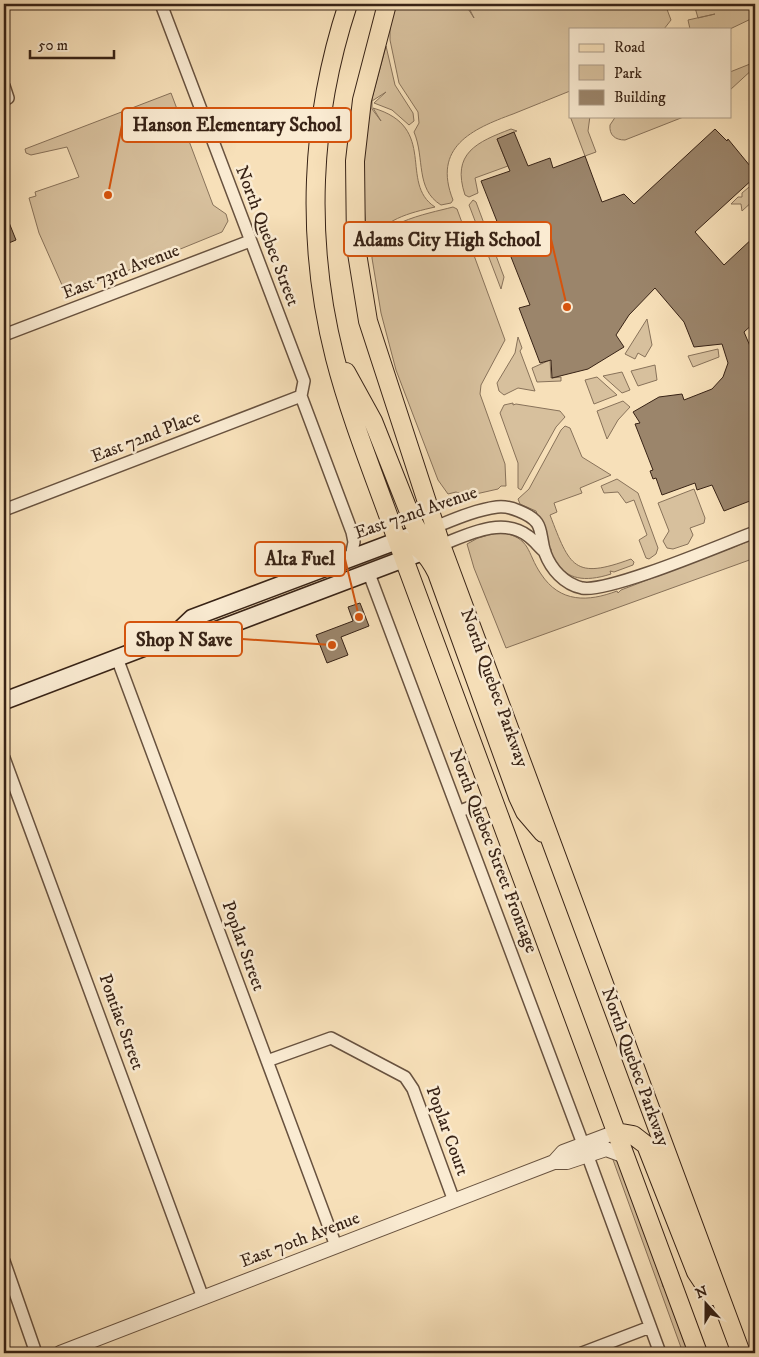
<svg xmlns="http://www.w3.org/2000/svg" width="759" height="1357" viewBox="0 0 759 1357" font-family="'IM FELL DW Pica',serif">
  <style>
    .green { fill: #d7c09d; stroke: #88725a }
    .building { fill: #9b856b; stroke: #382316 }
    .lines { fill: none; stroke-linecap: round; stroke-linejoin: round }
    .minor-casing { stroke: #68523f; stroke-width: 14 }
    .tertiary-casing { stroke: #68523f; stroke-width: 16 }
    .secondary-casing { stroke: #382316; stroke-width: 19 }
    .primary-casing { stroke: #382316; stroke-width: 20 }
    .minor { stroke: #faebd2; stroke-width: 11 }
    .tertiary { stroke: #faebd2; stroke-width: 14 }
    .secondary { stroke: #faebd2; stroke-width: 16 }
    .primary { stroke: #f7e0b9; stroke-width: 18 }
    .labels { text-anchor: middle; dominant-baseline: central; stroke-width: 5; stroke-linejoin: round; paint-order: stroke }
    .street-label { font-size: 18px; fill: #382316; stroke: #faebd2 }
    .leader { fill: none; stroke: #d6540d; stroke-width: 2 }
    .callout-dot { fill: #d6540d; stroke: #faebd2; stroke-width: 2 }
    .callout { fill: #faebd2; stroke: #d6540d; stroke-width: 2 }
    .callout-label { font-size: 19px; text-anchor: middle; font-weight: bold; fill: #382316 }
  </style>
  <rect width="100%" height="100%" fill="#f7e0b9"/>
  <filter id="stains"><feTurbulence type="fractalNoise" baseFrequency=".004" numOctaves="4"/><feColorMatrix values="0 0 0 0 .2 0 0 0 0 .09 0 0 0 0 .02 0 0 0 .5 -.17"/></filter>
  <radialGradient id="worn" r=".72"><stop offset=".6" stop-color="#630" stop-opacity="0"/><stop offset="1" stop-color="#630" stop-opacity=".3"/></radialGradient>
  <!-- green -->
  <path class="green" d="M396 4H465L474 18 467 4H665L671 20 664 29H570V91C551 99 532 106 513 114 472 129 432 147 453 200L451 203 441 205C415 189 425 158 414 132L419 123 418 112 399 83 390 40V25Z
    M694 4H755V17L730 29H690L688 20 715 14 698 18Z
    M386 46 395 85 413 113 414 121 409 125 392 110 374 103 386 92 372 101V109L381 121 373 108C439 127 398 183 435 207 409 213 383 219 368 245 362 204 362 159 368 118 372 94 380 70 386 46Z
    M755 62V67L730 90V72Z
    M171 93 213 205 226 214 228 221 222 232 68 295 65 284 62 285 39 233 29 198 36 196 35 192 79 177 67 147 31 155 26 153 25 149Z
    M570 116H590L588 131 596 152 585 156Z
    M616 116H686L625 140C615 140 609 135 610 125Z
    M511 129 517 131 497 139 508 166 475 178 478 193 469 197 465 195C451 153 477 142 511 129Z
    M755 182V199L742 211 741 204H731L738 197H742V193Z
    M473 200 476 202 504 277 501 289 469 205Z
    M453 207 457 209 505 340 481 385 480 394 505 464 506 486H501L498 489 467 496 456 492 448 494 438 480 396 370 381 313 372 258C370 223 427 214 453 207Z
    M647 319 652 345 645 357 638 353 635 359 625 354Z
    M518 337 522 348 520 351 535 391 518 388 504 395 499 391 497 383 515 353Z
    M718 349 719 357 693 367 688 356Z
    M550 360 551 378 561 377V381L537 382 532 368Z
    M655 365 657 380 638 386 631 371Z
    M622 372 630 390 622 393 603 376Z
    M597 377 617 395 594 404 585 380Z
    M623 401 630 407 618 420 607 439 597 411Z
    M513 403V405L516 404 560 411 565 417 556 427 521 490 518 488V463L500 413 504 405Z
    M565 426 570 428 582 457 611 475 580 488 582 493 554 503 557 512 550 515C570 567 574 580 631 559L634 562 633 565 614 572 610 571 611 574C555 592 551 553 536 511L520 504 518 499 529 489 561 430Z
    M617 479 638 493 658 548 656 554 649 559 646 558 639 540 647 535 634 500 626 503 618 492 604 493 601 486Z
    M694 489 705 518 704 523 690 528 693 535 688 544 673 549 667 548 663 541 669 531 658 503Z
    M500 532C532 538 526 552 541 574 560 603 588 602 617 591L618 593 621 590 755 539V558L506 648 474 568 467 544 478 538Z
    M612 1157 619 1162 662 1278 661 1279 663 1287 665 1286 690 1353H683Z"/>
  <!-- building -->
  <path class="building" d="M715 129 727 141 728 139 755 172V177L695 232 724 265 755 236V322L744 332 753 353 755 352V499L724 511 712 485 697 490 695 483 662 495 656 478 653 479 650 471 653 470 635 424 640 423 633 412 659 397 682 394 684 400 712 389 723 377 728 363 722 344 694 347 684 322 655 288 629 315 616 335 624 347 588 369 552 378 551 360 540 363 519 308 530 305 481 181 510 171 497 139 514 132 528 166 550 158 553 168 585 156 602 202 624 194 634 204Z
    M4 210 16 240 4 245Z
    M360 603 369 626 341 637 348 655 327 663 316 635 353 621 348 607Z"/>
  <g class="lines">
    <!-- minor casing -->
    <g class="minor-casing">
      <path id="minor" d="M161 4 304 381 301 396
        M4 86 8 98 4 99
        M4 335 250 241
        M301 396 352 532 354 542 351 557
        M4 510 301 396
        M435 527C455 519 475 510 497 507 504 506 512 508 519 511 546 522 538 531 545 553 551 569 564 584 582 588 609 593 723 544 755 532
        M441 545C467 535 502 516 528 536 534 540 539 547 545 552
        M368 571 583 1144
        M117 658 336 1246
        M4 758 203 1298
        M460 811 493 798
        M267 1061 331 1038 405 1077 413 1089 454 1201
        M587 1154 660 1353
        M4 1261 36 1353
        M582 1353 650 1327"/>
    </g>
    <!-- tertiary casing -->
    <g class="tertiary-casing">
      <path id="tertiary" d="M554 1162 563 1152 616 1132
        M60 1353 554 1162H567L606 1149 625 1156"/>
    </g>
    <!-- secondary casing -->
    <g class="secondary-casing">
      <path id="secondary" d="M172 637 192 618 410 536
        M4 701 172 637H198L417 554"/>
    </g>
    <!-- primary casing -->
    <g class="primary-casing">
      <path id="primary" d="M348 4C310 119 305 240 335 358 351 420 376 480 397 540L698 1353
        M387 4 362 100 355 161 356 247 368 321 441 545 741 1353
        M346 372 373 421 413 522 422 538 437 544
        M397 540C418 543 428 555 437 573L518 797 525 812 543 833
        M616 1132 633 1135 646 1145 696 1272 712 1296"/>
    </g>
    <!-- minor -->
    <use href="#minor" class="minor"/>
    <!-- tertiary -->
    <use href="#tertiary" class="tertiary"/>
    <!-- secondary -->
    <use href="#secondary" class="secondary"/>
    <!-- primary -->
    <use href="#primary" class="primary"/>
  </g>
  <g class="labels">
    <!-- street labels -->
    <g class="street-label">
      <text transform="translate(267 236) rotate(69)">North Quebec Street</text>
      <text transform="translate(121 272) rotate(-21)">East 73rd Avenue</text>
      <text transform="translate(146 437) rotate(-21)">East 72nd Place</text>
      <text transform="translate(416 513) rotate(-19)">East 72nd Avenue</text>
      <text transform="translate(494 688) rotate(70)">North Quebec Parkway</text>
      <text transform="translate(493 851) rotate(69)">North Quebec Street Frontage</text>
      <text transform="translate(243 946) rotate(70)">Poplar Street</text>
      <text transform="translate(121 1022) rotate(70)">Pontiac Street</text>
      <text transform="translate(635 1067) rotate(70)">North Quebec Parkway</text>
      <text transform="translate(447 1131) rotate(70)">Poplar Court</text>
      <text transform="translate(300 1240) rotate(-21)">East 70th Avenue</text>
    </g>
  </g>
  <!-- callouts -->
  <path class="leader" d="M108 195L122 125M567 307L551 239M359 617L345 559M332 645L242 639"/>
  <g class="callout-dot">
    <circle cx="108" cy="195" r="5"/>
    <circle cx="567" cy="307" r="5"/>
    <circle cx="359" cy="617" r="5"/>
    <circle cx="332" cy="645" r="5"/>
  </g>
  <g class="callout">
    <rect x="122" y="108" width="229" height="34" rx="5"/>
    <rect x="344" y="222" width="207" height="34" rx="5"/>
    <rect x="255" y="542" width="90" height="34" rx="5"/>
    <rect x="125" y="622" width="117" height="34" rx="5"/>
  </g>
  <g class="callout-label">
    <text x="237" y="131">Hanson Elementary School</text>
    <text x="447" y="246">Adams City High School</text>
    <text x="300" y="565">Alta Fuel</text>
    <text x="184" y="646">Shop N Save</text>
  </g>
  <!-- margin -->
  <rect width="759" height="1357" fill="none" stroke="#f7e0b9" stroke-width="20"/>
  <rect x="5" y="5" width="749" height="1347" fill="none" stroke="#382316" stroke-width="2.5"/>
  <rect x="10" y="10" width="739" height="1337" fill="none" stroke="#382316"/>
  <!-- legend -->
  <rect x="569" y="28" width="162" height="90" fill="#faebd2" stroke="#ac9b87"/>
  <rect x="579" y="44" width="25" height="8" fill="#f7e0b9" stroke="#ac9b87"/>
  <text x="614" y="52" font-size="15" fill="#382316">Road</text>
  <rect x="579" y="65" width="25" height="15" fill="#d7c09d" stroke="#ac9b87"/>
  <text x="614" y="78" font-size="15" fill="#382316">Park</text>
  <rect x="579" y="90" width="25" height="15" fill="#9b856b" stroke="#ac9b87"/>
  <text x="614" y="102" font-size="15" fill="#382316">Building</text>
  <!-- north arrow -->
  <g transform="translate(706 1304) rotate(339)" stroke="#faebd2" stroke-width="4" paint-order="stroke">
  <path d="M0-4L9 19L0 12L-9 19Z" fill="#382316"/>
  <text y="-8" font-size="14" font-weight="bold" text-anchor="middle" fill="#382316">N</text>
  </g>
  <!-- scale -->
  <path d="M30 50v8h84v-8" fill="none" stroke="#382316" stroke-width="2.5"/>
  <text x="38" y="50" font-size="15" fill="#382316" stroke="#faebd2" stroke-width="4" paint-order="stroke">50 m</text>
  <rect width="100%" height="100%" filter="url(#stains)"/>
  <rect width="100%" height="100%" fill="url(#worn)"/>
</svg>
